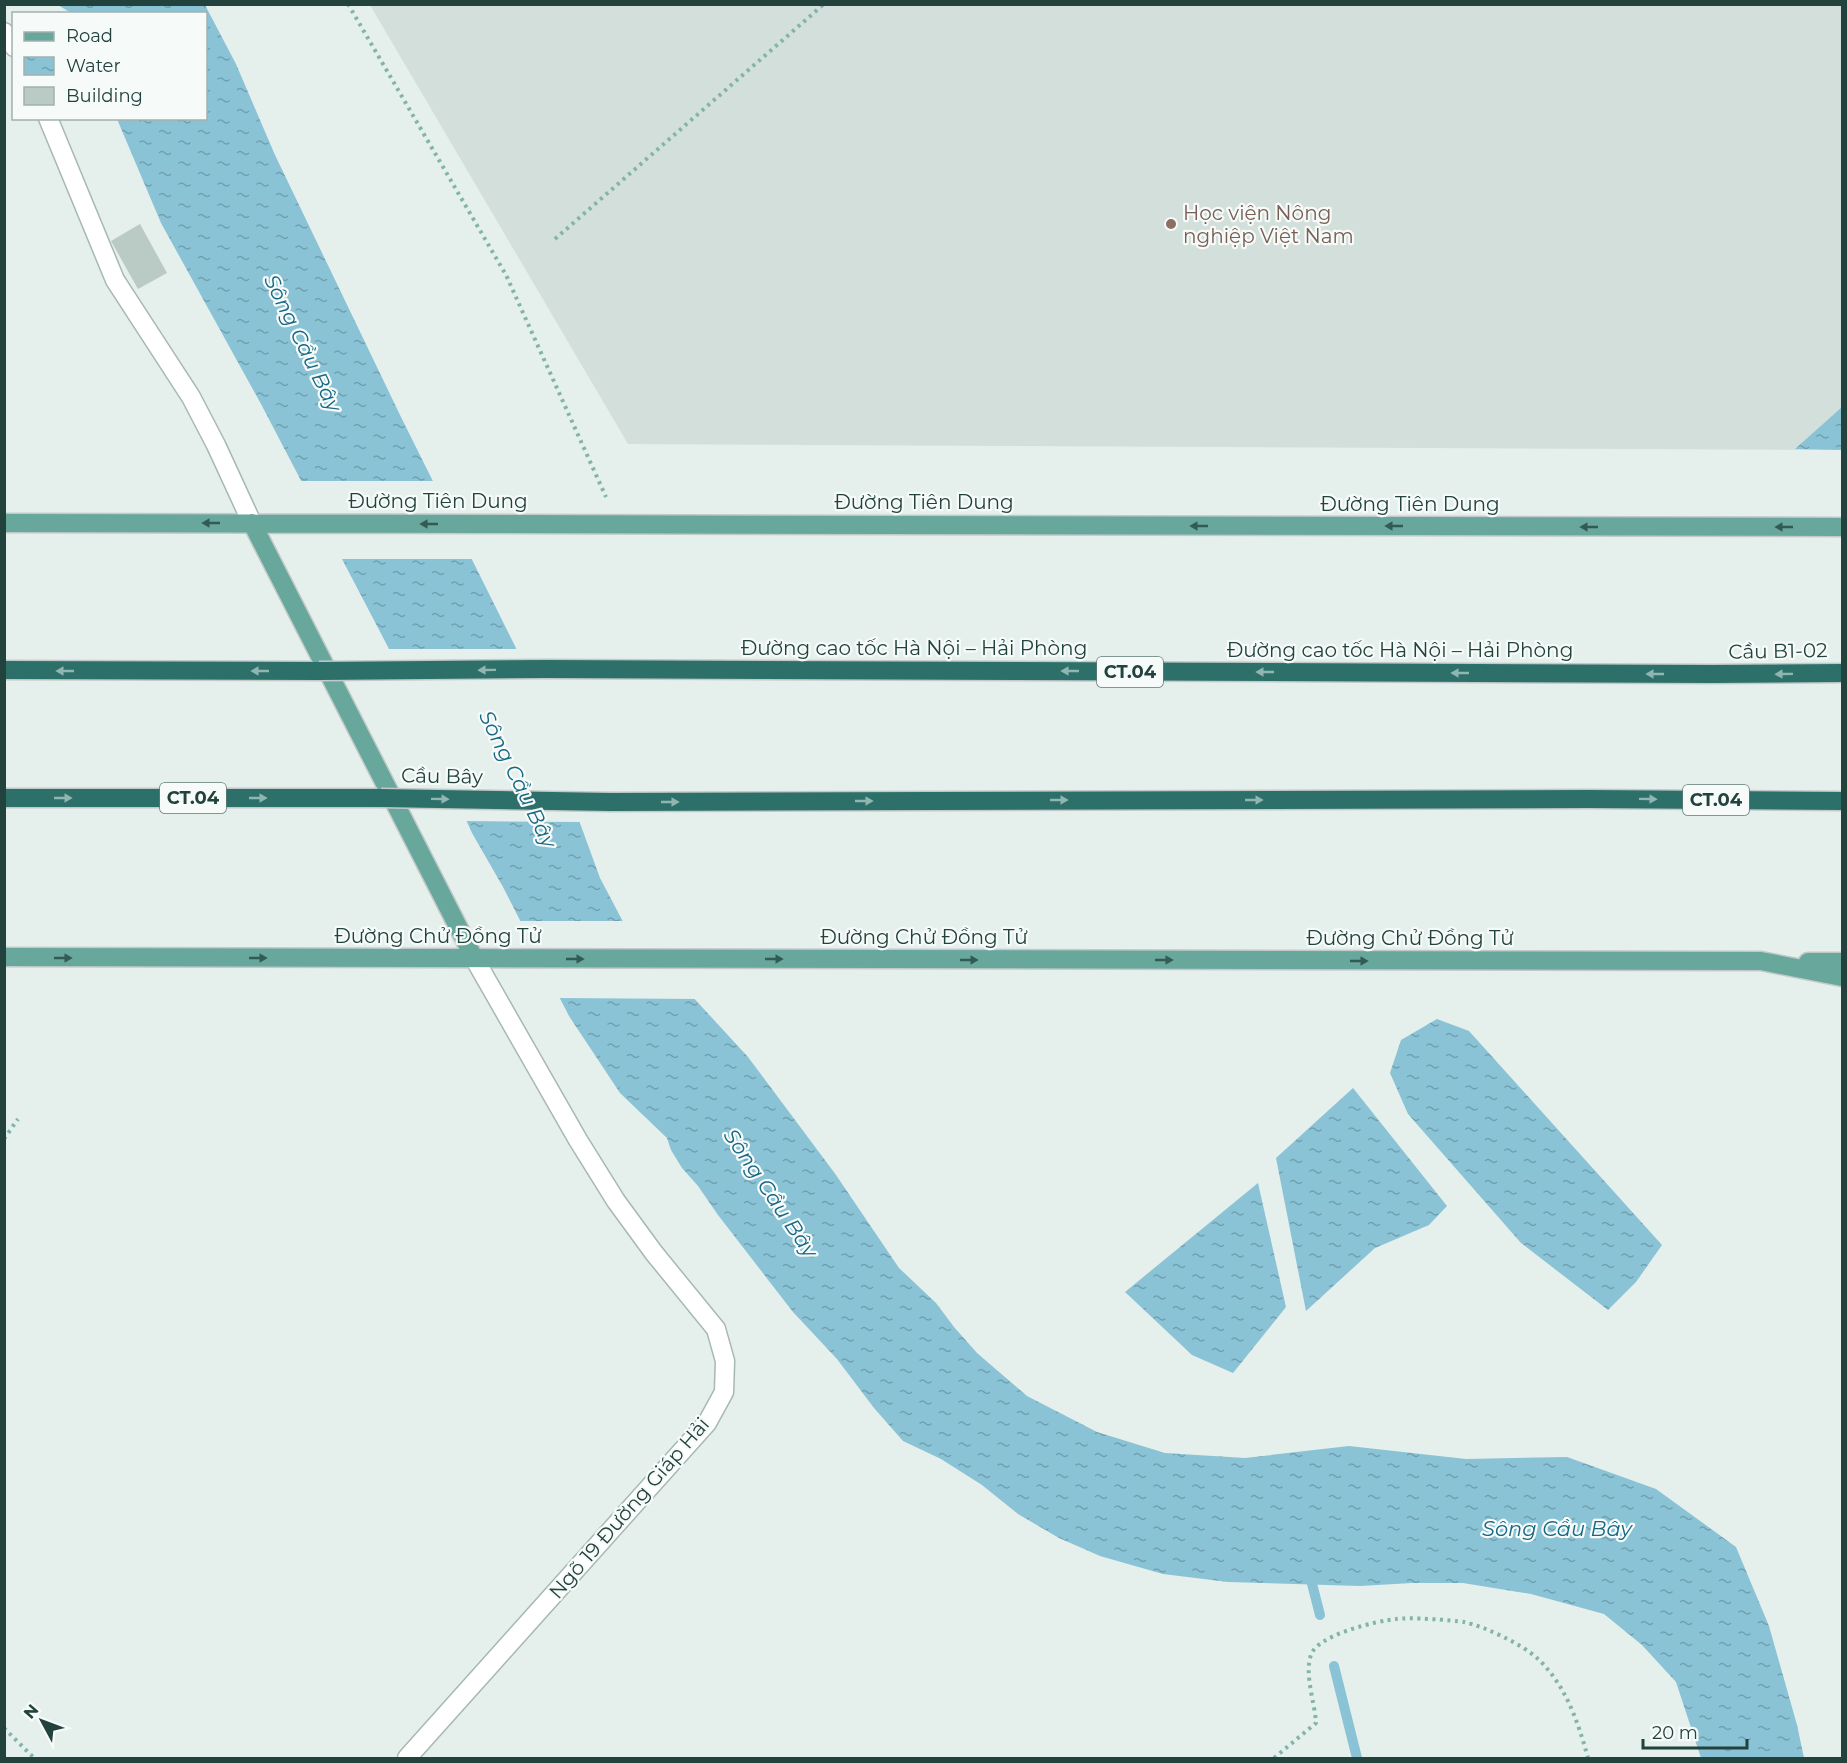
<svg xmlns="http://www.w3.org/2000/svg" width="1847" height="1763" viewBox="0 0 1847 1763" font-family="Montserrat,sans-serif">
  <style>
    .built { fill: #d3dfda }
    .water { fill: url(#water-ripples) }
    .pier { fill: #e5efeb }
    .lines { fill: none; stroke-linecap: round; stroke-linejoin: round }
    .stream { stroke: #8ac3d6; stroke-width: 10 }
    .building { fill: #bacac5 }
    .minor-casing { stroke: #a7b8b3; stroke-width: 21 }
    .major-casing { stroke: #c1cac9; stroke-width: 21 }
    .highway-casing { stroke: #c1cac9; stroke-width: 21 }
    .path { stroke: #83b4a9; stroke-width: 4; stroke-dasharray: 3 4.5; stroke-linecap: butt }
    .minor { stroke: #fff; stroke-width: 18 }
    .major { stroke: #67a79c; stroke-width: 18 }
    .highway { stroke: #2c7069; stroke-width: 18 }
    .highway-bridge-casing { stroke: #c1cac9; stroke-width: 21; stroke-linecap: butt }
    .highway-bridge { stroke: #2c7069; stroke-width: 18 }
    .oneway { fill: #335b55 }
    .oneway2 { fill: #91b6b1 }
    .education-dot { fill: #8d6e63; stroke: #f6fbf9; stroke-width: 2 }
    .labels { text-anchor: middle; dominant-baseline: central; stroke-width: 4.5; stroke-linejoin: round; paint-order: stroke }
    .shield { fill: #f6fbf9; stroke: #627a75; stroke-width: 1.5 }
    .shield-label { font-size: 18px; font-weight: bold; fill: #22423d }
    .education-label { font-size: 20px; fill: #785e54; stroke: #f6fbf9; text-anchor: start }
    .street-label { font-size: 20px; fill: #22423d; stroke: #f6fbf9 }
    .water-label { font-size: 21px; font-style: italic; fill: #186783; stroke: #f6fbf9 }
  </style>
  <defs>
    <pattern id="water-ripples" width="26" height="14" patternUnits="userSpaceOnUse" patternTransform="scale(1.5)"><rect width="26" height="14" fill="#8ac3d6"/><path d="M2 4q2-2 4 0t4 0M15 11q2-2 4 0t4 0" fill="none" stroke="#70a0af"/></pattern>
  </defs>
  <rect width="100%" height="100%" fill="#e5efeb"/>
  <!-- built -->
  <path class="built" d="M370 5H1842V450L628 444Z"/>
  <!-- water -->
  <path class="water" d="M58 5H205L236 64 275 155 400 415 516 648 600 878 649 971 679 982 748 1057 836 1175 899 1268 936 1303 954 1327 977 1353 1027 1396 1097 1432 1165 1453 1245 1458 1349 1446 1466 1459 1567 1457 1656 1489 1736 1547 1769 1626 1797 1725 1804 1758H1701L1676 1682 1642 1645 1604 1614 1531 1594 1463 1583H1412L1360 1586 1228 1582 1163 1574 1100 1556 1059 1538 1018 1514 982 1485 941 1459 903 1441 874 1408 837 1359 793 1312 718 1215 698 1186 682 1168 671 1150 667 1138 620 1093 569 1016 503 887 472 833 388 647 261 404 161 223 117 119 206 118V14L71 13Z
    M1842 407V450L1795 449Z
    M1437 1019 1469 1031 1662 1245 1636 1282 1608 1310 1521 1243 1408 1114 1390 1073 1401 1040Z
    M1353 1088 1447 1206 1429 1225 1375 1248 1306 1311 1276 1158Z
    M1258 1183 1286 1307 1233 1373 1192 1355 1125 1292Z"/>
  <!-- pier -->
  <path class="pier" d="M297 481H436L475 559H338Z
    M385 649H520L582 822 463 821Z
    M517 921H626L651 969 680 979 699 999 557 998Z"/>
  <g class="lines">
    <!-- stream -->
    <path class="stream" d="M1309 1572 1320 1615
      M1334 1666 1357 1758"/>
  </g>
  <!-- building -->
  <path class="building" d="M140 224 167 273 138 289 111 241Z"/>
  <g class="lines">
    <!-- minor casing -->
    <g class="minor-casing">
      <path id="minor" d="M4 32 14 47
        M48 118 115 280 191 397 216 445 252 523
        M407 1758 707 1423 724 1392 725 1361 716 1329 654 1253 616 1201 578 1140 474 958"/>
    </g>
    <!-- major casing -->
    <g class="major-casing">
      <path id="major" d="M4 523 1842 527
        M252 523 474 958
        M4 957 1761 961 1842 977
        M1808 962H1842"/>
    </g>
    <!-- highway casing -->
    <g class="highway-casing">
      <path id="highway" d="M546 669 1713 674 1842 673
        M4 670 319 671
        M4 798H381
        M611 802 1589 799 1842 801"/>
    </g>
    <!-- path -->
    <path class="path" d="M348 4 506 275 606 497
      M555 239 824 4
      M4 1139 18 1119
      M4 1728 34 1758
      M1274 1758 1316 1723C1315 1703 1304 1674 1311 1655 1317 1635 1376 1621 1396 1619 1409 1617 1451 1620 1464 1622 1484 1626 1523 1645 1537 1658 1566 1685 1578 1722 1588 1758"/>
    <!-- minor -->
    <use href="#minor" class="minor"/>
    <!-- major -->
    <use href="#major" class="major"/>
    <!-- highway -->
    <use href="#highway" class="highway"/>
    <!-- highway-bridge casing -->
    <g class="highway-bridge-casing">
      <path id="highway-bridge" d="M319 671 546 669
        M381 798 611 802"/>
    </g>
    <!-- highway-bridge -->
    <use href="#highway-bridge" class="highway-bridge"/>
  </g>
  <!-- one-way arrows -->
  <defs><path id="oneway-solid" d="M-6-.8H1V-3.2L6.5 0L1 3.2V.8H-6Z" transform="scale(1.5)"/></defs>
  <g class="oneway">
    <use href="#oneway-solid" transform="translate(211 523) rotate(-180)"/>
    <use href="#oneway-solid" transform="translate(429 524) rotate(-180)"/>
    <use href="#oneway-solid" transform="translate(1199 526) rotate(-180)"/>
    <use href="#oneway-solid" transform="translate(1394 526) rotate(-180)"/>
    <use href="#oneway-solid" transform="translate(1589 527) rotate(-180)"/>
    <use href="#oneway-solid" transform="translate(1784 527) rotate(-180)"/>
    <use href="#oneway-solid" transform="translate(63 958)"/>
    <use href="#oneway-solid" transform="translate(258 958)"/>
    <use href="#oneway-solid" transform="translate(575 959)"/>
    <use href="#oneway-solid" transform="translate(774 959)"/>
    <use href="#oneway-solid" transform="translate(969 960)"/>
    <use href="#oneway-solid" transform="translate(1164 960)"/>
    <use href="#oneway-solid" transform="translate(1359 961)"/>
  </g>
  <g class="oneway2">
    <use href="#oneway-solid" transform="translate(487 670) rotate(179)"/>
    <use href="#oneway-solid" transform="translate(65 671) rotate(-180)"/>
    <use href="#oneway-solid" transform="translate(260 671) rotate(-180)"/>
    <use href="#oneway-solid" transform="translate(1070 671) rotate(-180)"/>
    <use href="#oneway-solid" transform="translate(1265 672) rotate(-180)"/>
    <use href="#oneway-solid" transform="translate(1460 673) rotate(-180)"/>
    <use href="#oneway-solid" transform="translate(1655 674) rotate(-180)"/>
    <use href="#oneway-solid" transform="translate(1784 674) rotate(179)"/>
    <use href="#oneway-solid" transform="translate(63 798)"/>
    <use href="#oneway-solid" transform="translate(258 798)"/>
    <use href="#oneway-solid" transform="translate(440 799) rotate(1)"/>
    <use href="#oneway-solid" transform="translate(1648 799) rotate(1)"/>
    <use href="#oneway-solid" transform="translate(1059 800)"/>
    <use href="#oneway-solid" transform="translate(1254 800)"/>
    <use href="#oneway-solid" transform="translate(864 801)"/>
    <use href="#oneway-solid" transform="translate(670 802)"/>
  </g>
  <!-- markers -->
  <circle class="education-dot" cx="1171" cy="224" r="6"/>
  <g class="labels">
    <!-- shield labels -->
    <g class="shield">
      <rect x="1097" y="657" width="66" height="30" rx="4.5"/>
      <rect x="160" y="783" width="66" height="30" rx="4.5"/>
      <rect x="1683" y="785" width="66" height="30" rx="4.5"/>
    </g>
    <g class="shield-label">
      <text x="1130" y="672">CT.04</text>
      <text x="193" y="798">CT.04</text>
      <text x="1716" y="800">CT.04</text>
    </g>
    <!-- education labels -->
    <g class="education-label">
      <text x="1183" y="213">Học viện Nông<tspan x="1183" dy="23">nghiệp Việt Nam</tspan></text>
    </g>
    <!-- street labels -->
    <g class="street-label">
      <text x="438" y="501">Đường Tiên Dung</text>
      <text x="924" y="502">Đường Tiên Dung</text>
      <text x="1410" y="504">Đường Tiên Dung</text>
      <text x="914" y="648">Đường cao tốc Hà Nội – Hải Phòng</text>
      <text x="1400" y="650">Đường cao tốc Hà Nội – Hải Phòng</text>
      <text transform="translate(1778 651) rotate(-1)">Cầu B1-02</text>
      <text transform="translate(442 776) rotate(1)">Cầu Bây</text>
      <text x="438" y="936">Đường Chử Đồng Tử</text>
      <text x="924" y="937">Đường Chử Đồng Tử</text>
      <text x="1410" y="938">Đường Chử Đồng Tử</text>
      <text transform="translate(629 1508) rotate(-49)">Ngõ 19 Đường Giáp Hải</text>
    </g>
    <!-- water labels -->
    <g class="water-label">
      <text transform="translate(303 343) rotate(64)">Sông Cầu Bây</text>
      <text transform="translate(518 779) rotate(64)">Sông Cầu Bây</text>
      <text transform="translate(771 1193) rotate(56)">Sông Cầu Bây</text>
      <text x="1557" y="1528">Sông Cầu Bây</text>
    </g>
  </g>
  <!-- border -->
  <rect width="1847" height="1763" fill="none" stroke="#22423d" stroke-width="12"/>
  <!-- legend -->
  <rect x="12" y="12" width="195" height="108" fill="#f6fbf9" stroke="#a1b1ae" stroke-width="1.5"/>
  <rect x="24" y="32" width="30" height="9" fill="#67a79c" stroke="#a1b1ae" stroke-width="1.5"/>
  <text x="66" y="42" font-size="18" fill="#22423d">Road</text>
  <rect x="24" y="57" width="30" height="18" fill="url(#water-ripples)" stroke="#a1b1ae" stroke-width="1.5"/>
  <text x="66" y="72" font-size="18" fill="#22423d">Water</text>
  <rect x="24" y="87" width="30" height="18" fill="#bacac5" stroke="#a1b1ae" stroke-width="1.5"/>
  <text x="66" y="102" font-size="18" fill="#22423d">Building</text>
  <!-- north arrow -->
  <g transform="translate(42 1721) rotate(311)" stroke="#f6fbf9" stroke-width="4.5" paint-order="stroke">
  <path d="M0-4.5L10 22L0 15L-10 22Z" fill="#22423d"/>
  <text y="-9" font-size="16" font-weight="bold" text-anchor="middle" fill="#22423d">N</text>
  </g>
  <!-- scale -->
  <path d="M1643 1739v9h104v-9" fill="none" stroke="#22423d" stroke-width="3"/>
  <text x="1652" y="1739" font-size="18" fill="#22423d" stroke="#f6fbf9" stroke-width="4.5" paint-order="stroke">20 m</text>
</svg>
